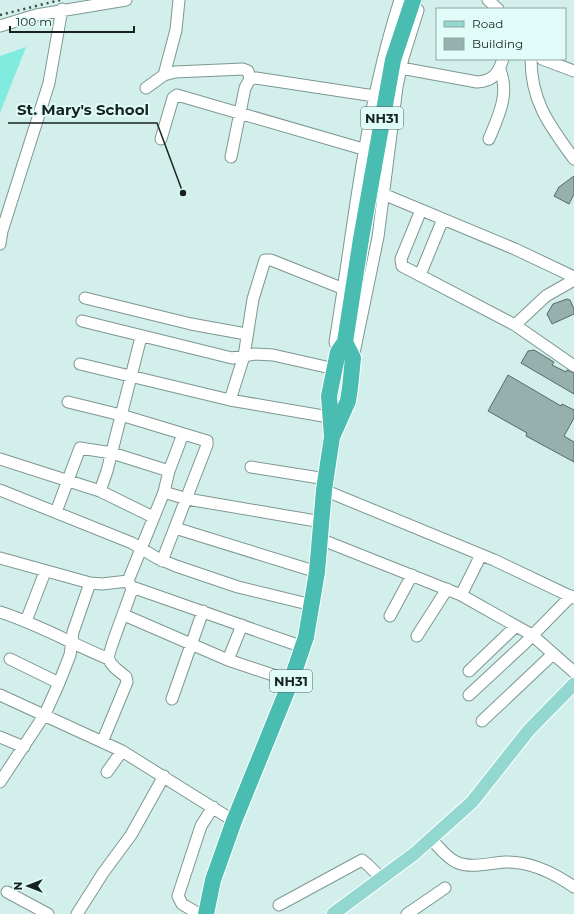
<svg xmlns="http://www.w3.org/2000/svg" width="574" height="914" viewBox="0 0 574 914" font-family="Montserrat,sans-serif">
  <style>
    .green { fill: #7fecdf }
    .building { fill: #96b1ad; stroke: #526b68 }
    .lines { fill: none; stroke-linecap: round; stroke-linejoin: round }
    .minor-casing { stroke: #7d9793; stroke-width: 13 }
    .major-casing { stroke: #fff; stroke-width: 15 }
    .highway-casing { stroke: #fff; stroke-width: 18 }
    .minor { stroke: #fff; stroke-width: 11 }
    .major { stroke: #92d7d0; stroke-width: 13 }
    .highway { stroke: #49bdb1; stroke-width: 16 }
    .rail { stroke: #394744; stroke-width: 2.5; stroke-dasharray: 2 4; stroke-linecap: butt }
    .highway-bridge-casing { stroke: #fff; stroke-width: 18; stroke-linecap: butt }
    .highway-bridge { stroke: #49bdb1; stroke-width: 16 }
    .labels { text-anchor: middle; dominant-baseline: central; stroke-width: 4; stroke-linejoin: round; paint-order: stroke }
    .shield { fill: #e0fcf8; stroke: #546462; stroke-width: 1 }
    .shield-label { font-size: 13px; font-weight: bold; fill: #182321 }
    .leader { fill: none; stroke: #182321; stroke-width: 1.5 }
    .callout-dot { fill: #182321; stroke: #e0fcf8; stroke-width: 1.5 }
    .callout-label { font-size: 15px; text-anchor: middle; font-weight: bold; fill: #182321; stroke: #e0fcf8; stroke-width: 4; stroke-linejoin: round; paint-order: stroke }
  </style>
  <rect width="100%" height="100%" fill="#d3efeb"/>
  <!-- green -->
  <path class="green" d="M26 47 0 113V56Z"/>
  <!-- building -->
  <path class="building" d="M574 176V194L569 204 554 196 559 187Z
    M567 299 570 300 574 309V314L552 324 547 314 553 304Z
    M534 350 554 362 552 365 566 372 567 370 574 373V394L521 363 528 351Z
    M508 375 561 406 562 404 574 410V418L564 436 574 442V462L526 436 527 433 488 411Z"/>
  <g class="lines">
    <!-- minor casing -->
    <g class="minor-casing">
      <path id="minor" d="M488 0 498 9
        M0 26 36 15 126 0
        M531 59C531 102 550 126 574 159
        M542 59 574 71
        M401 68 477 82C493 81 498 74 503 59
        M164 75 176 30 179 0
        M146 88 164 75 175 72 243 69 248 71 250 79
        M161 139 173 98 177 95 363 149
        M489 139C498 117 510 94 500 70
        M231 157 245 88 250 79 256 78 381 97
        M383 194 515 249 574 277
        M421 210 401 259 402 266 515 325 574 366
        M0 244 2 231 49 83 62 9
        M420 275 443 219
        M85 298 191 324 246 334
        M82 321 232 358 255 354 273 355 335 369
        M515 325 546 296 574 280
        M338 352 335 342C354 227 364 112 400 0
        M353 358 378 237 397 87 403 58 418 10
        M80 364 230 400 329 417
        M230 400 244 356 253 299 265 260H271L344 289
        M68 402 121 415 207 441V445L162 561
        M0 459 100 491 153 517
        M251 467 326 479
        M0 490 132 543 157 558 176 566 238 587 312 605
        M324 490 494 560 574 598
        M100 491 107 471 141 337
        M164 492 187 499 322 522
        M56 512 80 448 112 453 169 471
        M175 528 317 572
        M320 539 461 595 532 635 574 672
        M0 558 90 583 102 584 128 581
        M132 587 303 647
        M461 595 481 555
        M0 612C38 624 72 644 109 659
        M124 615 228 660 291 681
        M390 616 412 575
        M26 621 45 572
        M417 636 447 589
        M10 659 59 683
        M228 660 242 625
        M469 671 516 626
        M0 695 122 751 234 821
        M469 695 524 644 571 596
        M172 699 203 611
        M482 721 553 654
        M0 737 24 747
        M103 740 127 682 126 677C121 672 111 667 109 659 107 654 129 600 132 589L128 581 164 492 169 471 183 434
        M107 772 122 751
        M0 782 45 714 59 683 70 655 73 632 90 583
        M431 839C439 847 446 857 456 862 471 869 489 863 505 862 530 861 554 873 574 887
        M7 892 48 914
        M279 905 362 860 368 865 381 878
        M77 914 103 873 131 835 164 776
        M199 914 182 904 178 896 201 826 213 807
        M407 914 445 888"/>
    </g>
    <!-- major casing -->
    <g class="major-casing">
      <path id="major" d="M333 914 414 854 472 802 529 730 574 684"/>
    </g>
    <!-- highway casing -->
    <g class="highway-casing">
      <path id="highway" d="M332 437 348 401 350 388 353 358 345 342
        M206 914 213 880 234 821 291 681 306 637 317 572 324 490 332 437 329 396 338 352 345 342 361 239"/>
    </g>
    <!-- minor -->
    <use href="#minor" class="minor"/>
    <!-- major -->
    <use href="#major" class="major"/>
    <!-- highway -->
    <use href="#highway" class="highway"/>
    <!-- rail -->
    <path class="rail" d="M0 15 60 0"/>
    <!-- highway-bridge casing -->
    <g class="highway-bridge-casing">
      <path id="highway-bridge" d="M361 239 393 60 413 0"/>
    </g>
    <!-- highway-bridge -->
    <use href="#highway-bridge" class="highway-bridge"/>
  </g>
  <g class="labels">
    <!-- shield labels -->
    <g class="shield">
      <rect x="361" y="107" width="42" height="22" rx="3"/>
      <rect x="270" y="670" width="42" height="22" rx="3"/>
    </g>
    <g class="shield-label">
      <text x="382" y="118">NH31</text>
      <text x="291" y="681">NH31</text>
    </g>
  </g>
  <!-- callouts -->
  <path class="leader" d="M183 193L157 123H8"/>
  <circle class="callout-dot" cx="183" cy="193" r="4"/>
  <g class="callout-label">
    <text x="83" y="115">St. Mary's School</text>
  </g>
  <!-- legend -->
  <rect x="436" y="8" width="130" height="52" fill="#e0fcf8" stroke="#90a5a2"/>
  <rect x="444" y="21" width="20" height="6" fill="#92d7d0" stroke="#90a5a2"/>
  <text x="472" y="28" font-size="12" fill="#182321">Road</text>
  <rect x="444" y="38" width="20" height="12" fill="#96b1ad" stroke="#90a5a2"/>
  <text x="472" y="48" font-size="12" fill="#182321">Building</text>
  <!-- north arrow -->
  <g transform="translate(28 886) rotate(270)" stroke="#e0fcf8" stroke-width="3" paint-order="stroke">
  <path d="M0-3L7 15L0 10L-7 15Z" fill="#182321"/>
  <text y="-6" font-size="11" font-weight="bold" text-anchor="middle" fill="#182321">N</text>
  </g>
  <!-- scale -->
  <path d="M10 26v6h124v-6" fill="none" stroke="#182321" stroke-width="2"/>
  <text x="16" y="26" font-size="12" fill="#182321" stroke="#e0fcf8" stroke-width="3" paint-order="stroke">100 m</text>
</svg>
